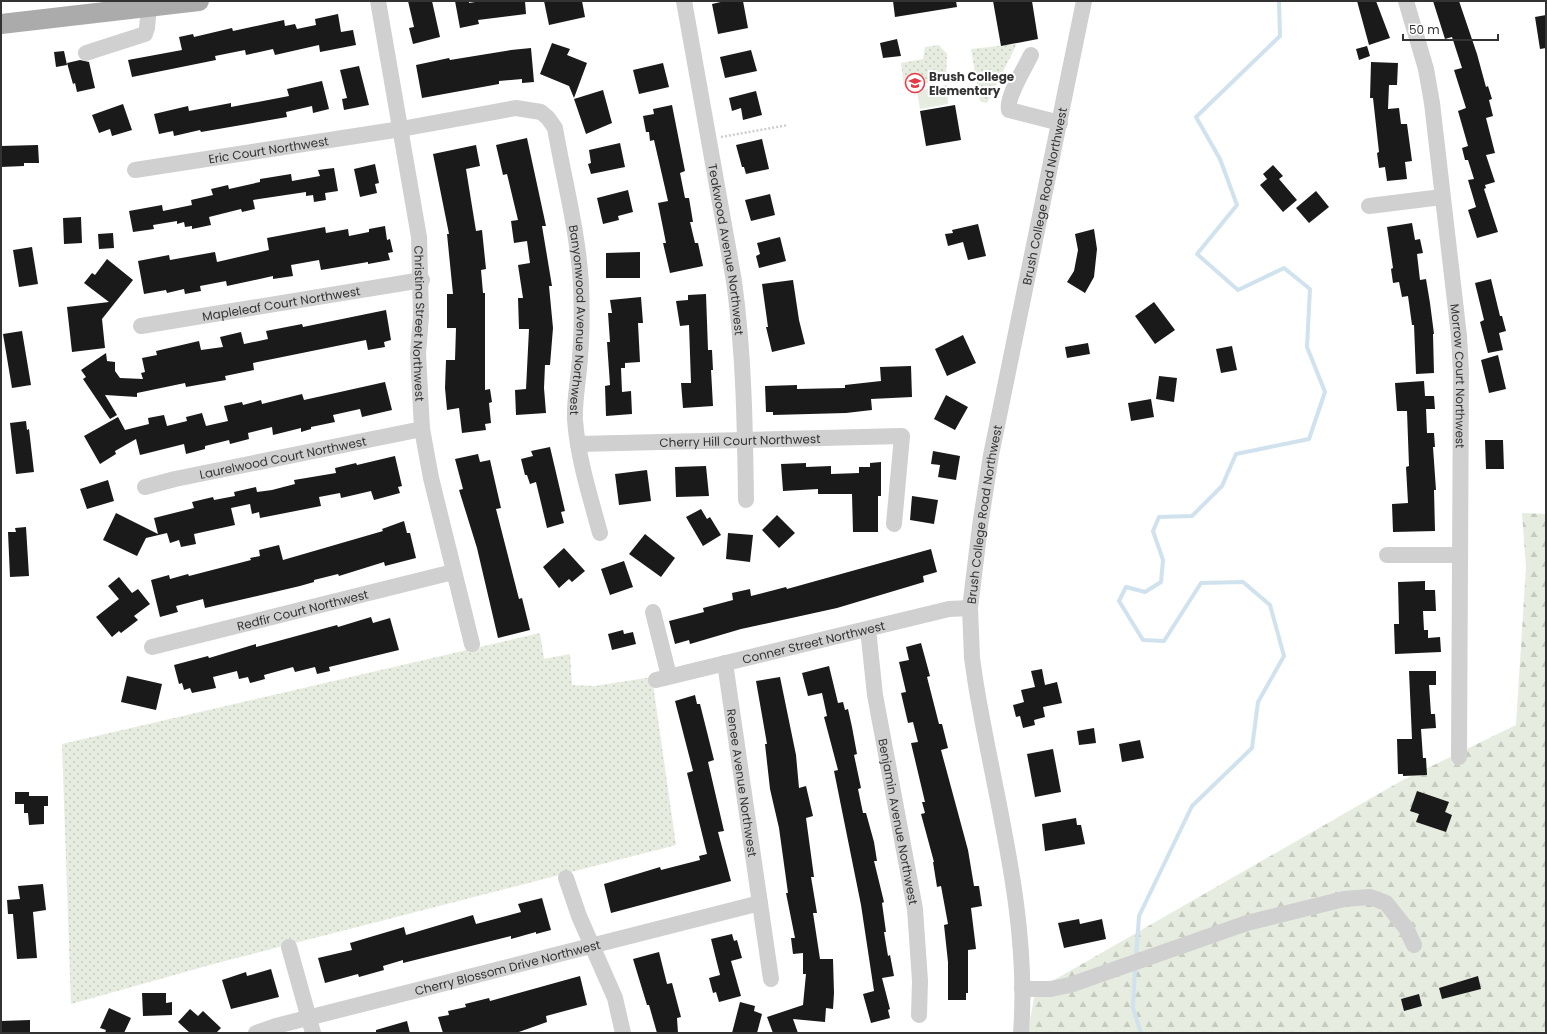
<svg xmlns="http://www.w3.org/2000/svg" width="1547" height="1034" viewBox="0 0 1547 1034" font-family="Poppins,sans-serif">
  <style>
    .green { fill: url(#green-dots) }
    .forest { fill: url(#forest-firs) }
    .pitch { fill: #e6ecdf }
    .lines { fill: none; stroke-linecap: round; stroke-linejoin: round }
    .stream { stroke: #cfe2ee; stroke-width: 4 }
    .building { fill: #1a1a1a }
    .path { stroke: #cdcdcd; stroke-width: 2.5; stroke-dasharray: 2 2; stroke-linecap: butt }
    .minor { stroke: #d0d0d0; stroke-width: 16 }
    .major { stroke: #ababab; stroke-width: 20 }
    .labels { text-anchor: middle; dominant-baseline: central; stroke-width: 4; stroke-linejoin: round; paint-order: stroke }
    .poi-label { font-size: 12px; font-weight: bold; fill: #333; stroke: #fff; text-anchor: start }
    .street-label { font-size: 12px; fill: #333; stroke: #fff }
  </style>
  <defs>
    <pattern id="green-dots" width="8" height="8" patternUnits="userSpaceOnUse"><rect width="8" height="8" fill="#e6ecdf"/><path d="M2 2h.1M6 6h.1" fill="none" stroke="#c6cbc0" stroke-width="1.8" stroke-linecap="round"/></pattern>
    <pattern id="forest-firs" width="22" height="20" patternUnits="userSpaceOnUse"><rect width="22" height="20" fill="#e6ecdf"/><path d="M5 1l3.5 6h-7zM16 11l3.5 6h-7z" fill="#c6cbc0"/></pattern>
  </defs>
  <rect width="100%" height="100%" fill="#fff"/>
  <!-- green -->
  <path class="green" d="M1017 44 987 103 980 101 971 49Z
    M939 45 947 54 946 81 904 86 901 63 923 59 925 47Z
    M540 633 544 659 570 654 572 685 595 686 652 677 676 845 217 963 71 1004 62 744Z"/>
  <!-- forest -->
  <path class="forest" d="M1522 513 1546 514V1033H1028L1035 991 1401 781 1516 725 1526 567Z"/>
  <!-- pitch -->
  <path class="pitch" d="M947 85 948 104 920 109 917 91Z"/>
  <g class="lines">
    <!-- stream -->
    <path class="stream" d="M1136 958 1139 916 1192 806 1252 748 1258 702 1284 656 1270 605 1243 582 1201 583 1164 641 1143 640 1119 601 1126 587 1145 592 1161 582 1163 560 1153 531 1159 517 1192 516 1222 486 1236 454 1309 439 1325 392 1307 347 1310 289 1284 268 1238 290 1197 254 1237 205 1220 159 1196 117 1280 36 1279 1
      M1135 967 1133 1008 1141 1033"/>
  </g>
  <!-- building -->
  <path class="building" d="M408 1H432L440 37 413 44 409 28 414 27Z
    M455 1H469V3L481 1H525L526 14 478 20 479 24 460 28Z
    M544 1H582L585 17 549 25Z
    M725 1H743L748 28 718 34 712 4Z
    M893 1H956L957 7 895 17Z
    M993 1H1032L1038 39 1001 46Z
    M1357 1H1376L1390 38 1369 45Z
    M1433 1H1459L1477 54 1486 87 1488 86 1492 99 1489 100 1493 116 1486 118 1495 153 1486 155 1495 182 1485 185 1486 188 1484 189 1498 232 1477 238 1468 210 1476 207 1468 180 1474 179 1468 160H1465L1462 148 1468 146 1458 111 1466 108 1454 70 1462 68 1452 37 1445 39Z
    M338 14 341 32 353 30 356 45 320 52 319 45 275 55 273 49 246 55 245 50 215 56 216 60 132 77 128 60 182 50 179 37 193 34 194 37 232 28 233 31 284 20 285 26 295 24 297 29 316 25 315 19Z
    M1546 15V48L1540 49 1535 17Z
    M897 39 901 56 883 58 880 43Z
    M552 43 570 49 567 55 587 63 574 98 569 86 540 74Z
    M1367 46 1370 56 1359 60 1356 49Z
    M531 48 534 82 522 83V79L499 81V84L422 98 416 65 449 58 450 60 511 50Z
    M751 50 757 71 725 78 720 57Z
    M64 51 67 65 56 67 54 52Z
    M80 60 89 62 95 88 77 92 75 83 73 84 67 63Z
    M1371 62 1398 63 1397 85H1389L1388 109 1399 108 1401 124H1407L1412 161 1405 162 1407 179 1387 181 1385 167 1379 168 1377 153 1379 152 1373 98H1370Z
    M663 63 669 87 639 94 633 70Z
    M359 66 369 105 344 110 342 99 347 98 340 70Z
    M322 81 329 109 313 113 312 106 286 112 287 117 201 132 200 130 174 136 173 131 159 134 154 114 188 106 189 111 231 103V107L289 96 287 89Z
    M603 90 612 123 586 134 574 99Z
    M756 91 762 115 743 120 741 108 732 111 729 98Z
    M123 104 132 130 112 136 110 129 99 133 92 115Z
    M672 105 685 171 680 173 685 198H689L693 222H690L695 243H698L703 266 670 273 663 243H666L658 203 668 201 654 140 650 141 649 132H646L643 116 654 114 653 109Z
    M955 105 961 140 926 146 920 111Z
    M527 138 546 226H542L552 286H549L553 328 550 365H545L544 388 546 413 516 415 515 390 526 389 529 329H519L518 298H523L518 265 530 263 527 241 514 243 511 221 518 220 507 174 503 175 496 145Z
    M762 139 769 169 746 174 744 167H742L736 145Z
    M620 143 625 167 591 174 588 164 591 163 589 150Z
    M38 145 39 163H24V166L1 167V146Z
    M476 145 480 166 466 169 476 231 482 230 486 269 481 270 483 293H485V390L490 389 492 402 489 403 491 423 485 424 486 430 462 433 459 408 447 410 445 388 446 360H455L456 328H447V294H453L447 234H449L433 154Z
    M375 164 379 183 375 184 377 193 360 197 354 169Z
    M1273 165 1283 176 1279 179 1297 200 1283 212 1260 185 1267 179 1263 174Z
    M334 168 338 191 325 193 326 200 314 202 313 195 306 196V192L279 196 253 200 255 209 242 212 241 209 209 217 211 225 192 229V226L185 227 184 222 177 224V221L153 225 154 229 133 232 129 211 162 205 163 211 192 205 191 200 213 195 211 189 228 185 229 189 260 182V179L291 174 292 181 320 176 318 170Z
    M628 190 633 212 618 216 619 220 603 224 597 198Z
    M1316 191 1329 207 1309 223 1296 208Z
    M770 194 775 215 751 221 745 200Z
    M81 217 82 243 64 244 63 218Z
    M1412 223 1415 240 1420 239 1423 253 1417 254 1420 280 1426 279 1430 303 1434 334H1433L1434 373 1416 374 1414 325H1412L1408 296 1402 297 1399 282 1393 283 1391 269 1393 268 1387 227Z
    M978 224 986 256 968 260 963 242 948 246 945 234 953 233 952 230Z
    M385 226 387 240 390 239 393 252 388 253 390 260 368 264V262L321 270 319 260 291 265 293 276 273 279V276L227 286 226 281 200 286 201 291 185 294 184 289 167 293 166 290 144 294 138 261 169 255 170 260 215 252 217 262 269 250 267 238 325 227 326 233 348 229 349 236 369 232V229Z
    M1094 229 1097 249 1094 277 1085 293 1067 282 1074 271 1078 250 1075 234Z
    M113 233 114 248 99 249 98 234Z
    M780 237 786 261 759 268 756 256 760 254 757 243Z
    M32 247 38 284 19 287 13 250Z
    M640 252V278H606V253Z
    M107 259 133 280 102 319 105 348 72 352 67 307 109 302 84 283 92 273 95 275Z
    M1491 279 1500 316H1502L1506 331 1499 333 1503 350 1488 353 1480 322 1484 320 1475 283Z
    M793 280 799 320 805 344 772 352 766 327H768L762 284Z
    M706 294 708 350H712L713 370H711L713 406 683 408 681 383H691L689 325 680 326 676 301 688 300V295Z
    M641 297 643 323H638L640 362 625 363V368H621L622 392 631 391 632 414 606 416 605 386 610 385 607 342H610L608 313H612L610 300Z
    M1154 302 1175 330 1155 344 1135 316Z
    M386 310 391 340 384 342 385 347 368 350 366 340 253 363 254 370 225 376 226 380 186 387 185 383 137 393V397L105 395 117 415 110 419 83 379 86 377 81 370 106 353 107 361 115 362V371L120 378 143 379 141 373 145 372 142 358 157 355 156 351 199 341 201 350 223 347 220 337 241 332 244 344 268 339 266 331 302 324 303 327Z
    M22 331 31 385 12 388 3 334Z
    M963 335 976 363 947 376 935 349Z
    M1088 343 1090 354 1067 358 1065 347Z
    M1232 346 1237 370 1221 373 1216 349Z
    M1498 355 1506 389 1489 393 1481 360Z
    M911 366 912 397 871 399 872 410 846 413 773 415V412H766L765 386 797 385V389L845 388V385L881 381 880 367Z
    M1159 376 1177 378 1174 402 1156 399Z
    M1424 381 1425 396H1434L1435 409H1426L1427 433H1434L1435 447H1433L1436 490H1434L1435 531 1393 532 1392 504 1408 503 1406 467 1409 466 1407 411H1397L1395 383Z
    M385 382 392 410 362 417 360 409 333 415 335 422 311 427V429L301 432V428L273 435 272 427 248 433 249 439 230 444 229 440 205 446V449L186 454 184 444 140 455 136 439 115 451 116 454 100 464 84 436 118 417 125 430 149 424 148 418 164 415 167 426 187 421 186 417 202 413 206 426 228 421 224 406 242 402 243 405 261 400 262 404 302 394 304 400Z
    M946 395 968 407 955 430 934 419Z
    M1151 399 1154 417 1131 421 1128 403Z
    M26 421 27 430 29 429 34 472 16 474 10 423Z
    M1485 440H1503L1504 469H1486Z
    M550 447 565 511 561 512 564 523 547 528 536 482 530 484 527 475H525L521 459 533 456 531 451Z
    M933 451 960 456 956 480 938 477 940 465 931 464Z
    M478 454 480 462 490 460 501 508 496 509 519 599 522 598 530 630 498 638 477 548 459 490 463 489 455 459Z
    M395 456 402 486 398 487 400 493 374 500 371 491 341 498 340 493 319 497 321 506 260 518 259 512 252 514 250 504 231 508 235 525 194 534 196 544 181 547 179 540 170 543 167 533 146 538 137 556 103 540 116 513 158 534 154 518 194 508 192 502 213 497 214 500 235 496 234 492 256 487 257 492 272 490 295 484 294 480 336 473 335 468 356 463 357 465Z
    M881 462V496H878V532H853L852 494H818V489L783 491 781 464 806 463V467L831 466V474L859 473V467H870V463Z
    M706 466 709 496 676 497 675 467Z
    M647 470 651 501 619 505 615 474Z
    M108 480 114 501 87 509 80 489Z
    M912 496 938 500 934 524 910 520Z
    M701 509 707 519 710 517 721 535 703 546 686 517Z
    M777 515 795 533 779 548 762 530Z
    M404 521 407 533H410L416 558 385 566 384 562 339 576 338 574 314 580V582L300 586 205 608 203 599 176 606 178 612 160 617 151 580 169 575 170 579 188 574 189 576 251 560 250 558 260 556 259 550 279 545 283 560 383 531 382 529Z
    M26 527 29 576 10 577 8 532H16L15 528Z
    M728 533 753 535 750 562 726 559Z
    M645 534 675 558 661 577 629 554Z
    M564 548 585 571 572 582 569 579 559 588 543 567Z
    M931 549 937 572 923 576 924 582 837 608 741 629 690 644 689 640 675 644 669 621 704 612 703 608 733 600 732 593 750 589 751 596 786 587 787 589Z
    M624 561 633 587 610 595 601 569Z
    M119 577 132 593 138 589 150 604 134 616 138 620 121 633 119 631 112 637 96 617 119 599 108 586Z
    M1425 581V590H1435L1436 611H1423L1424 630H1428V638L1440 637 1441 652 1395 654 1394 624H1399L1398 582Z
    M371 617 373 623 390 618 399 650 329 667 330 671 317 674 315 667 295 672 293 667 264 675 265 679 250 683 248 677 239 679 237 671 213 677 216 688 192 693 190 688 184 690 182 683 179 684 174 665 208 656 209 658 256 644V647L337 625 338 627Z
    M623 630 624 634 633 632 636 644 612 650 608 634Z
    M921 643 930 676 927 677 939 724H942L948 748 941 750 968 850 974 886H979L982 906 971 908 976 949 968 950V993H966V1000H948V962L944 925 948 924 941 886 937 887 933 862H934L921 814 925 813 922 802H925L911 743 918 742 913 722 908 723 901 693 906 692 899 662 909 660 906 647Z
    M829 666 838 703 843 702 845 710 848 709 852 727 857 754 854 755 861 788 858 789 863 813H866L874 842 877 861H874L884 902 882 903 886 932H884L888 956 890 955 894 976 882 978 890 1009 888 1010 890 1018 871 1023 863 994 874 991 861 905 834 771 838 770 824 717 827 716 822 693 808 696 802 673Z
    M1042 669 1045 685 1057 682 1062 703 1043 707 1045 717 1034 720 1035 725 1023 728 1020 716 1016 717 1013 705 1024 702 1021 690 1035 687 1031 671Z
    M1409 671H1436V685H1429L1431 714H1435L1436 728 1421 729 1423 758H1426L1427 775 1403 776V774H1398L1397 739H1412Z
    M127 676 162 684 156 710 121 702Z
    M780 677 796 755 799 788 806 786 813 816 806 818 814 877H811L817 913H813L820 959H833L834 993 833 1009 826 1008 825 1022 793 1019 798 1033H773L767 1017 803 1005 806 974H803V953L793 954 791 938H795L786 893H788L779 828 770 789 765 744H767L756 681Z
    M695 695 697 704H700L714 760 708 762 724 831 718 832 731 881 611 913 604 884 660 867 661 870 700 860 699 856 707 854 687 773 693 771 675 701Z
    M1094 728 1096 743 1079 745 1077 731Z
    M1140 740 1144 758 1122 762 1119 744Z
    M1053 749 1061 792 1035 797 1027 754Z
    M1417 791 1449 802 1445 812 1452 815 1446 832 1416 822 1419 814 1410 811Z
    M15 792H29V796H48V806H44V824L29 825 28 813H24V804H15Z
    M1076 818 1077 825H1081L1085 844 1045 851 1042 824Z
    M43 884 46 910 33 912 37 958 17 959 13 914H8L7 900 20 899 18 886Z
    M542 898 551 930 536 934V932L511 939V936L403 963V960L383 966 384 970 359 977 358 974 325 983 318 958 352 950 350 943 404 927 406 935 473 915 476 924 521 912 518 904Z
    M1079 919 1080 924 1102 919 1106 939 1064 948 1058 923Z
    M732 934 734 941 737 940 742 958 731 961 741 996 719 1002 716 992 713 993 709 978 720 975 711 939Z
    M659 952 667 984 672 983 681 1017 677 1018 678 1033H657L649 1005H647L633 959Z
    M271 969 279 997 231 1009 222 980 246 972 247 976Z
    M580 976 587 1005 546 1016 547 1022 516 1033H443L438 1017 449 1015 448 1011 466 1007 465 1004 489 998 490 1001Z
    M1478 976 1481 989 1442 999 1439 988Z
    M142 993H166V1003L172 1002V1015L143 1016Z
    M1419 994 1422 1006 1404 1011 1401 999Z
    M740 1002 755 1006 754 1011 762 1014 757 1033H732Z
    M109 1008 131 1018 124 1033H105L106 1030 100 1028Z
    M190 1009 198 1016 203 1011 221 1028 216 1033H190L178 1022Z
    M30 1020V1033H1V1021Z
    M407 1021 410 1033H376V1030Z"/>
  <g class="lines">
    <!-- path -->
    <path class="path" d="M721 137 788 125"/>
    <!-- minor -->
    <g class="minor">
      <path id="s1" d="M378 1 419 237 421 316 418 354 422 429 431 478 472 644"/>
      <path id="s2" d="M684 1 734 281C744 354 745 426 746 500"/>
      <path id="s3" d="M1406 1 1426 69 1432 103 1459 336 1461 372 1459 757"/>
      <path d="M86 53 145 34 147 28 149 7"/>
      <path d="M1031 55C1025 68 1006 97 1009 110L1060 123"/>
      <path id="s4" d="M135 170 401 129 516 108 541 112 548 118 555 128C564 180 578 232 581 284 582 308 582 333 580 357 579 378 574 399 575 420 578 459 590 496 600 533"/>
      <path d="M1369 206 1442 197"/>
      <path id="s5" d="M141 326 422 280"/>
      <path id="s6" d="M578 444 902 436 894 524"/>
      <path id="s7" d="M145 487 175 479 422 429"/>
      <path d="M1387 555H1459"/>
      <path d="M653 612 669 676"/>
      <path id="s8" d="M868 629 875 695 915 909 920 981 919 1015"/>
      <path id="s9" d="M152 647 453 572"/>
      <path id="s10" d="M725 663 771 979"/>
      <path id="s11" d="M656 680 949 609 970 608"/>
      <path d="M566 878 579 916 615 998 623 1033"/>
      <path d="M289 947 313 1033"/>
      <path d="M1022 989H1050L1070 985 1247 923 1344 899 1370 897 1386 903 1406 928 1414 945"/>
      <path id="s12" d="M256 1033 276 1026 760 903"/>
      <path id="s13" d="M1021 1033C1030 915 995 800 976 685L972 658 970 608 980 526 991 455 1084 1"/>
    </g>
    <!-- major -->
    <path class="major" d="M1 24 199 1"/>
  </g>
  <!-- icons -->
  <defs>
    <g id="school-ring" transform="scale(1)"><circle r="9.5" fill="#fff" stroke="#e63946" stroke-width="1.5"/><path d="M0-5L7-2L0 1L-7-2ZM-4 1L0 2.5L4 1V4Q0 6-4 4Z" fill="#e63946"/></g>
  </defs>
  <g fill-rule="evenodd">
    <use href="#school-ring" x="915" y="83"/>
  </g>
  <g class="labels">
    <!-- poi labels -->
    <g class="poi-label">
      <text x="929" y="76">Brush College<tspan x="929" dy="14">Elementary</tspan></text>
    </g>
    <!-- street labels -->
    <g class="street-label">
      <text stroke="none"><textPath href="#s4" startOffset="135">Eric Court Northwest</textPath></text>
      <text stroke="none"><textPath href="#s13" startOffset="848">Brush College Road Northwest</textPath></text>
      <text stroke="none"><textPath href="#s2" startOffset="252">Teakwood Avenue Northwest</textPath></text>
      <text stroke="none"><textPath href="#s5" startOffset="142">Mapleleaf Court Northwest</textPath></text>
      <text stroke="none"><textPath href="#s4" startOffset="627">Banyonwood Avenue Northwest</textPath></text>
      <text stroke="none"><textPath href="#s1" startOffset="326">Christina Street Northwest</textPath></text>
      <text stroke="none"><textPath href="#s3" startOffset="380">Morrow Court Northwest</textPath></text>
      <text stroke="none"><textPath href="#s6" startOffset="162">Cherry Hill Court Northwest</textPath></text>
      <text stroke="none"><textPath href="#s7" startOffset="141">Laurelwood Court Northwest</textPath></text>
      <text stroke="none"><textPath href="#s13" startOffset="524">Brush College Road Northwest</textPath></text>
      <text stroke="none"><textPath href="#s9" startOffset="155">Redfir Court Northwest</textPath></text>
      <text stroke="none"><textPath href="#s11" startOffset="162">Conner Street Northwest</textPath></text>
      <text stroke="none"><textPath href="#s10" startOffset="121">Renee Avenue Northwest</textPath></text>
      <text stroke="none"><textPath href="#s8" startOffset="195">Benjamin Avenue Northwest</textPath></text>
      <text stroke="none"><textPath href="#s12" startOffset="260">Cherry Blossom Drive Northwest</textPath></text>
    </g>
  </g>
  <!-- border -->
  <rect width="1547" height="1034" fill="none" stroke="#333333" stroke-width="4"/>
  <!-- scale -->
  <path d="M1403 34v6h95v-6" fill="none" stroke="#333333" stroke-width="2"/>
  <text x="1409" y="34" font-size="12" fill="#333333" stroke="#ffffff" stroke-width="3" paint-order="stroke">50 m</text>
</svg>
